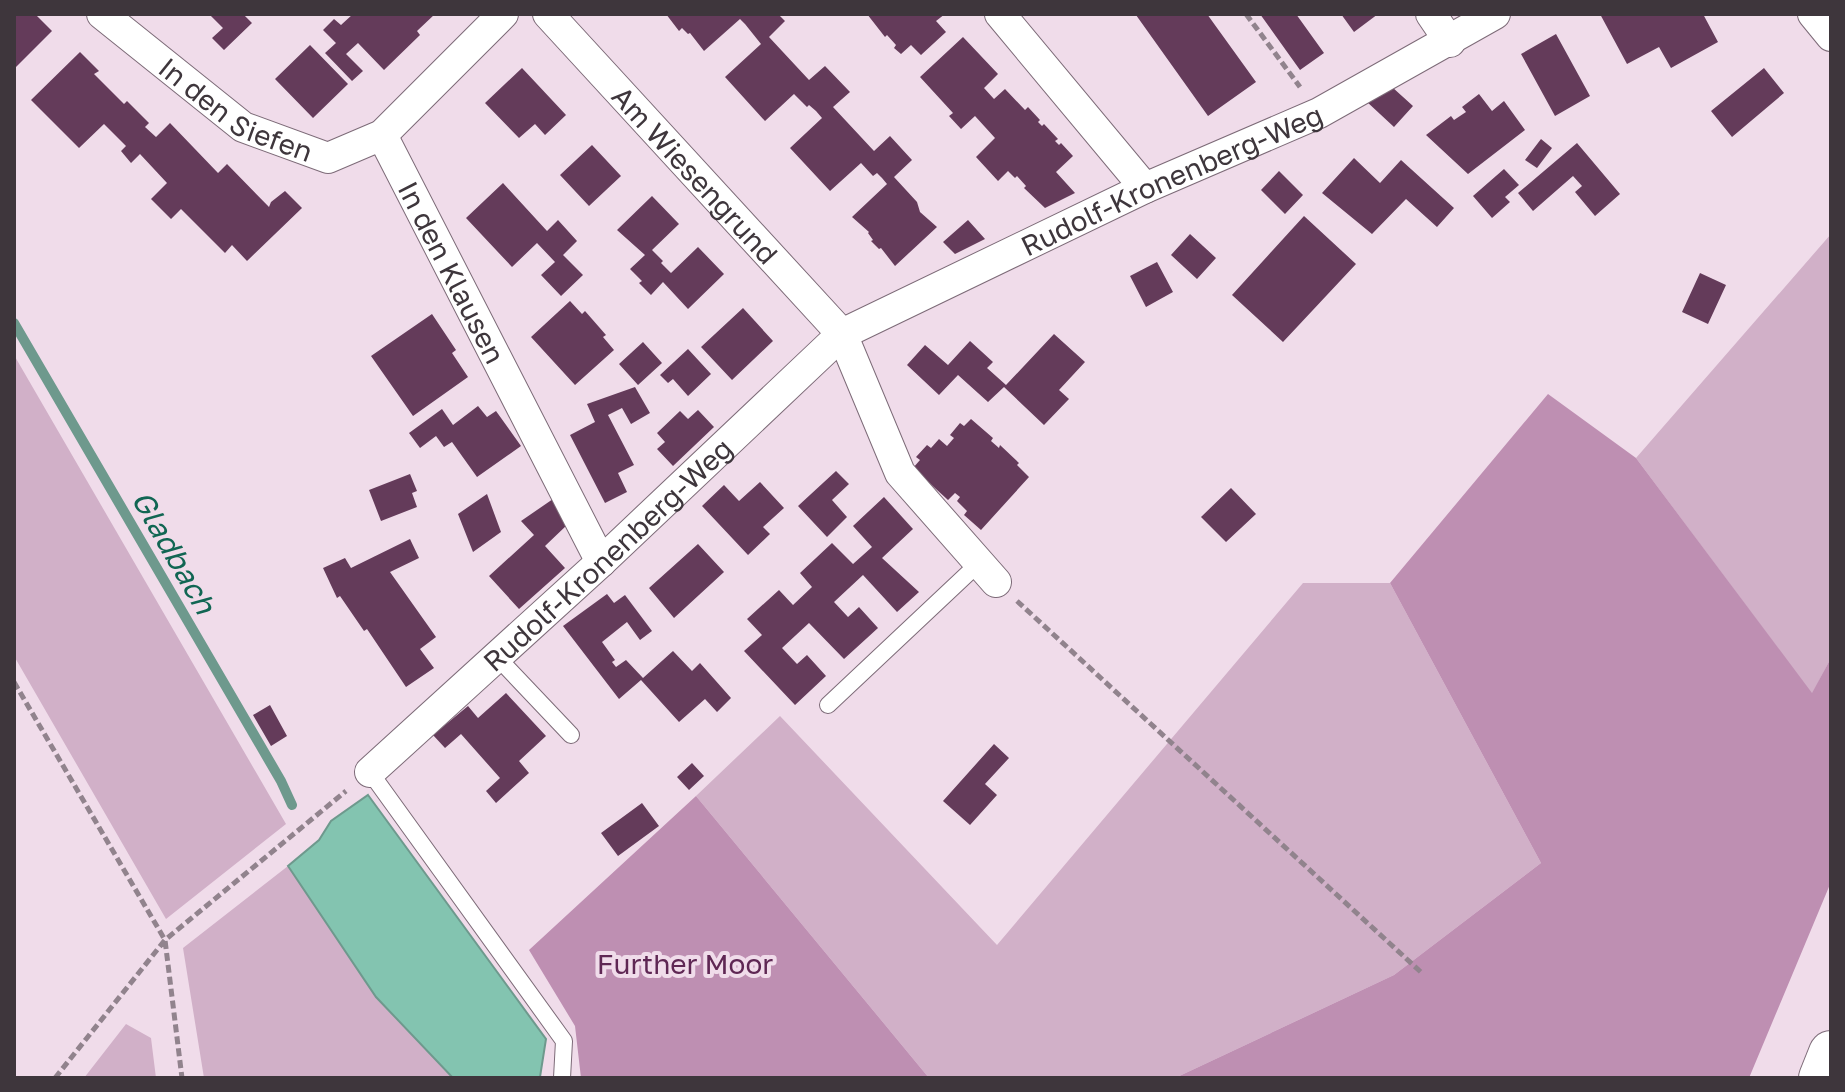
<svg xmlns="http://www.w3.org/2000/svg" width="1845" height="1092" viewBox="0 0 1845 1092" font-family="'Golos Text',sans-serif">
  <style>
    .green { fill: #d1b0c8 }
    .forest { fill: #be8fb2 }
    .water { fill: #83c4b0; stroke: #6e998d; stroke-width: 2 }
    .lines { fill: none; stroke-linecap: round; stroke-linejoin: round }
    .stream { stroke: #6e998d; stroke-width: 10 }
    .building { fill: #643b5a }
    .service-casing { stroke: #7d6b78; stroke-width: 18 }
    .minor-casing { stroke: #7d6b78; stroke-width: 32 }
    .motorway-casing { stroke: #7d6b78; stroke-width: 46 }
    .path { stroke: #91838d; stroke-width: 5; stroke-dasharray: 8 4; stroke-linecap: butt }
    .service { stroke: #fff; stroke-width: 16 }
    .minor { stroke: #fff; stroke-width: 30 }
    .motorway { stroke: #fff; stroke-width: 44 }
    .labels { text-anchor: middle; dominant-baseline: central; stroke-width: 8; stroke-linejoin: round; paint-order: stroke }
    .street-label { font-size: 28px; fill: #3e363c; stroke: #f0dcea }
    .park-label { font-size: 28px; fill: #5f2754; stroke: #f0dcea }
    .water-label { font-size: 30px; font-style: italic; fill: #116653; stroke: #f0dcea }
  </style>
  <rect width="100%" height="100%" fill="#f0dcea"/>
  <!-- green -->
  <path class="green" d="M1831 234V658L1812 694 1636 458Z
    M14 355 286 824 166 919 14 656Z
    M1303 583H1390L1541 863 1394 975 1175 1078H929L696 796 780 716 997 945Z
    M288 866 376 997 453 1078H204L183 948Z
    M126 1024 151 1038 156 1078H84Z"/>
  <!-- forest -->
  <path class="forest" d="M1548 394 1636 458 1812 693 1831 658V882L1749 1078H1175L1394 975 1541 863 1390 583Z
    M696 796 929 1078H581L575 1026 529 950Z"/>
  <!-- water -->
  <path class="water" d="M368 795 546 1039 540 1077 453 1078 376 997 288 866 319 840 331 821Z"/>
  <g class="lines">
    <!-- stream -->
    <path class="stream" d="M14 323 281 781 292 805"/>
  </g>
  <!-- building -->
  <path class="building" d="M14 14H35L52 31 14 69Z
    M209 14H243L252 23 224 50 212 38 223 28Z
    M353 14H435L417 31 420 35 384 70 358 43 346 54 363 71 352 81 325 53 336 43 323 30 334 19 341 25Z
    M666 14H778L785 21 769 37 809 80 825 66 850 92 833 107 874 151 890 136 912 160 894 177 917 202 920 212 937 227 895 266 881 248 879 249 871 241 873 240 868 233 869 232 852 217 887 184 882 178 877 173 873 176 861 163 830 191 790 148 822 118 816 111 809 105 807 107 794 94 765 121 725 77 761 44 745 24 740 19 704 51 690 33 688 34 682 28 679 31Z
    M867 14H945L936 21 946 32 921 55 911 45 901 54 894 48 896 45 887 35 885 37Z
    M1138 14H1207L1256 82 1208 116 1136 15Z
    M1260 14H1296L1324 53 1300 70Z
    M1341 14H1378L1354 32Z
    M1600 14H1703L1718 42 1671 68 1659 47 1627 64Z
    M1556 34 1590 96 1555 116 1521 54Z
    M963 37 998 74 984 88 994 99 1005 89 1025 110 1028 107 1040 120 1038 122 1042 126 1044 124 1058 139 1055 141 1059 145 1061 143 1073 156 1056 172 1075 193 1045 208 1024 188 1026 186 1017 176 1015 178 1008 171 998 181 976 157 995 138 975 116 961 129 949 116 953 113 920 77Z
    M310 45 348 84 313 118 275 79Z
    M80 52 99 71 94 74 124 104 127 101 149 123 145 127 156 137 170 123 218 173 227 164 269 207 271 202 285 191 302 208 247 261 232 245 225 253 181 209 171 219 151 199 167 183 140 154 131 163 121 151 126 146 104 124 79 148 31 100Z
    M522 68 566 115 545 135 535 124 519 138 485 103Z
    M1764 68 1784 93 1732 137 1711 111Z
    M1392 87 1413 106 1394 127 1366 101Z
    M1479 94 1492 111 1504 101 1525 130 1468 174 1426 135 1451 116 1454 120 1466 112 1462 107Z
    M1541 139 1552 148 1537 168 1525 160Z
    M1577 143 1620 194 1595 216 1575 192 1582 186 1573 176 1533 211 1518 193Z
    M592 145 621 176 589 206 560 175Z
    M1354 158 1380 183 1401 160 1454 208 1437 227 1406 199 1372 234 1322 193Z
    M1504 169 1519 185 1505 197 1510 202 1492 218 1473 196Z
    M1279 171 1303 195 1285 214 1261 190Z
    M503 183 547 231 558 220 577 241 563 255 583 275 561 296 541 275 555 262 537 243 512 267 466 218Z
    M652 196 679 224 652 250 663 261 661 263 671 273 698 247 724 274 688 309 663 282 651 295 639 283 642 281 630 269 645 255 617 230Z
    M1304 216 1356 264 1283 342 1232 295Z
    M968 220 985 239 955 254 943 242Z
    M1190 234 1216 258 1197 279 1171 255Z
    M1157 262 1173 292 1146 307 1130 276Z
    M1700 273 1726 285 1708 324 1682 312Z
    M570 301 582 314 585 311 606 335 603 337 614 350 575 385 531 337Z
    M743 308 773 341 732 380 701 347Z
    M432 314 456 350 452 353 468 377 413 416 371 356Z
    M1054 334 1085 362 1059 390 1069 399 1044 425 1004 387 988 402 958 375 939 395 907 365 925 345 948 365 970 341 993 362 987 368 1006 385Z
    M643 342 662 363 638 385 619 364Z
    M688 349 711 374 688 396 673 379 668 383 660 375Z
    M635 387 650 413 631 424 622 408 608 415 634 465 618 473 627 492 605 503 570 435 595 422 587 404Z
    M478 406 487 417 496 411 521 446 477 477 452 442 444 447 436 436 420 448 409 433 442 409 453 425Z
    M698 410 714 427 673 466 657 449 665 442 657 433 680 411 688 419Z
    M971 419 993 438 991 441 999 448 1000 445 1019 463 1017 465 1029 477 981 530 964 515 967 511 957 501 960 497 955 493 948 500 913 468 920 460 916 457 927 445 931 448 939 439 947 446 954 438 950 435 960 423 964 426Z
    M836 471 849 484 832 500 847 517 827 537 798 506Z
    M410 474 417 491 412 493 417 507 381 521 369 490Z
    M760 482 784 508 763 527 770 534 748 555 702 506 724 485 739 501Z
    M1231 488 1256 514 1226 542 1201 517Z
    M487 494 501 532 473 552 458 514Z
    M884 497 913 529 882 558 919 592 897 612 863 575 834 602 848 617 859 607 878 628 844 659 809 623 782 648 797 664 807 655 826 676 795 705 744 651 762 635 747 619 779 590 793 605 812 587 800 573 832 543 853 564 872 547 853 526Z
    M553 499 567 525 545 546 565 568 519 609 489 576 534 535 521 521Z
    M410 539 419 558 390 572 436 637 420 649 434 668 406 687 367 629 364 631 340 596 337 598 323 568 345 558 351 568Z
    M698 544 724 572 674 618 649 588Z
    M607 594 614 603 625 595 652 631 640 640 627 622 602 642 615 660 612 662 616 667 626 660 643 678 673 651 692 671 700 663 731 698 717 712 705 699 679 722 641 680 619 699 563 626Z
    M506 693 546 736 519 761 529 773 496 803 486 791 500 778 461 734 445 748 433 735 468 706 478 718Z
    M270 705 287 736 271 746 253 715Z
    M994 744 1009 758 985 784 997 795 970 825 943 801Z
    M692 763 704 776 689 790 677 777Z
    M642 803 659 826 618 856 601 833Z"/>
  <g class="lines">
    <!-- service casing -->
    <g class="service-casing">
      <path id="service" d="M497 657 571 735
        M828 705 979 563
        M370 772 564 1041 562 1078"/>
    </g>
    <!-- minor casing -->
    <g class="minor-casing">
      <g id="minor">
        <path id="s1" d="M102 14 243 127 328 158 382 135 503 14"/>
        <path id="s2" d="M548 14 842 334 900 473 996 582"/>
        <path d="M1000 14 1145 188"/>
        <path d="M1431 14 1450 42"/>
        <path d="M1813 14 1831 36"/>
        <path id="s3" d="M382 135 601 562"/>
        <path id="s4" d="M370 772 601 562 842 334 1145 188 1319 113 1495 14"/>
      </g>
    </g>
    <!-- motorway casing -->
    <g class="motorway-casing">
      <path id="motorway" d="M1821 1078 1831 1053"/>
    </g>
    <!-- path -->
    <path class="path" d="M1246 14 1300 87
      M1017 601 1423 974
      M14 682 165 940 182 1078
      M55 1078 165 940 346 791"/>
    <!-- service -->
    <use href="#service" class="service"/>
    <!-- minor -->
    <use href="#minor" class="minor"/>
    <!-- motorway -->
    <use href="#motorway" class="motorway"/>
  </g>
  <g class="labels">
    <!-- street labels -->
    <g class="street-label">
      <text stroke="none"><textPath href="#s1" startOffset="166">In den Siefen</textPath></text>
      <text stroke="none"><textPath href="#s2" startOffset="218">Am Wiesengrund</textPath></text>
      <text stroke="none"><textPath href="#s4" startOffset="1008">Rudolf-Kronenberg-Weg</textPath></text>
      <text stroke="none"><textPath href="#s3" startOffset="154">In den Klausen</textPath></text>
      <text stroke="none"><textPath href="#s4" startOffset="322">Rudolf-Kronenberg-Weg</textPath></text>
    </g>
    <!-- park labels -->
    <g class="park-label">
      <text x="685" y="963">Further Moor</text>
    </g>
    <!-- water labels -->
    <g class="water-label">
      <text transform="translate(174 552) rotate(60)">Gladbach</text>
    </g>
  </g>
  <!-- border -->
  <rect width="1845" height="1092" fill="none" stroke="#3e363c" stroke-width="32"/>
</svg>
